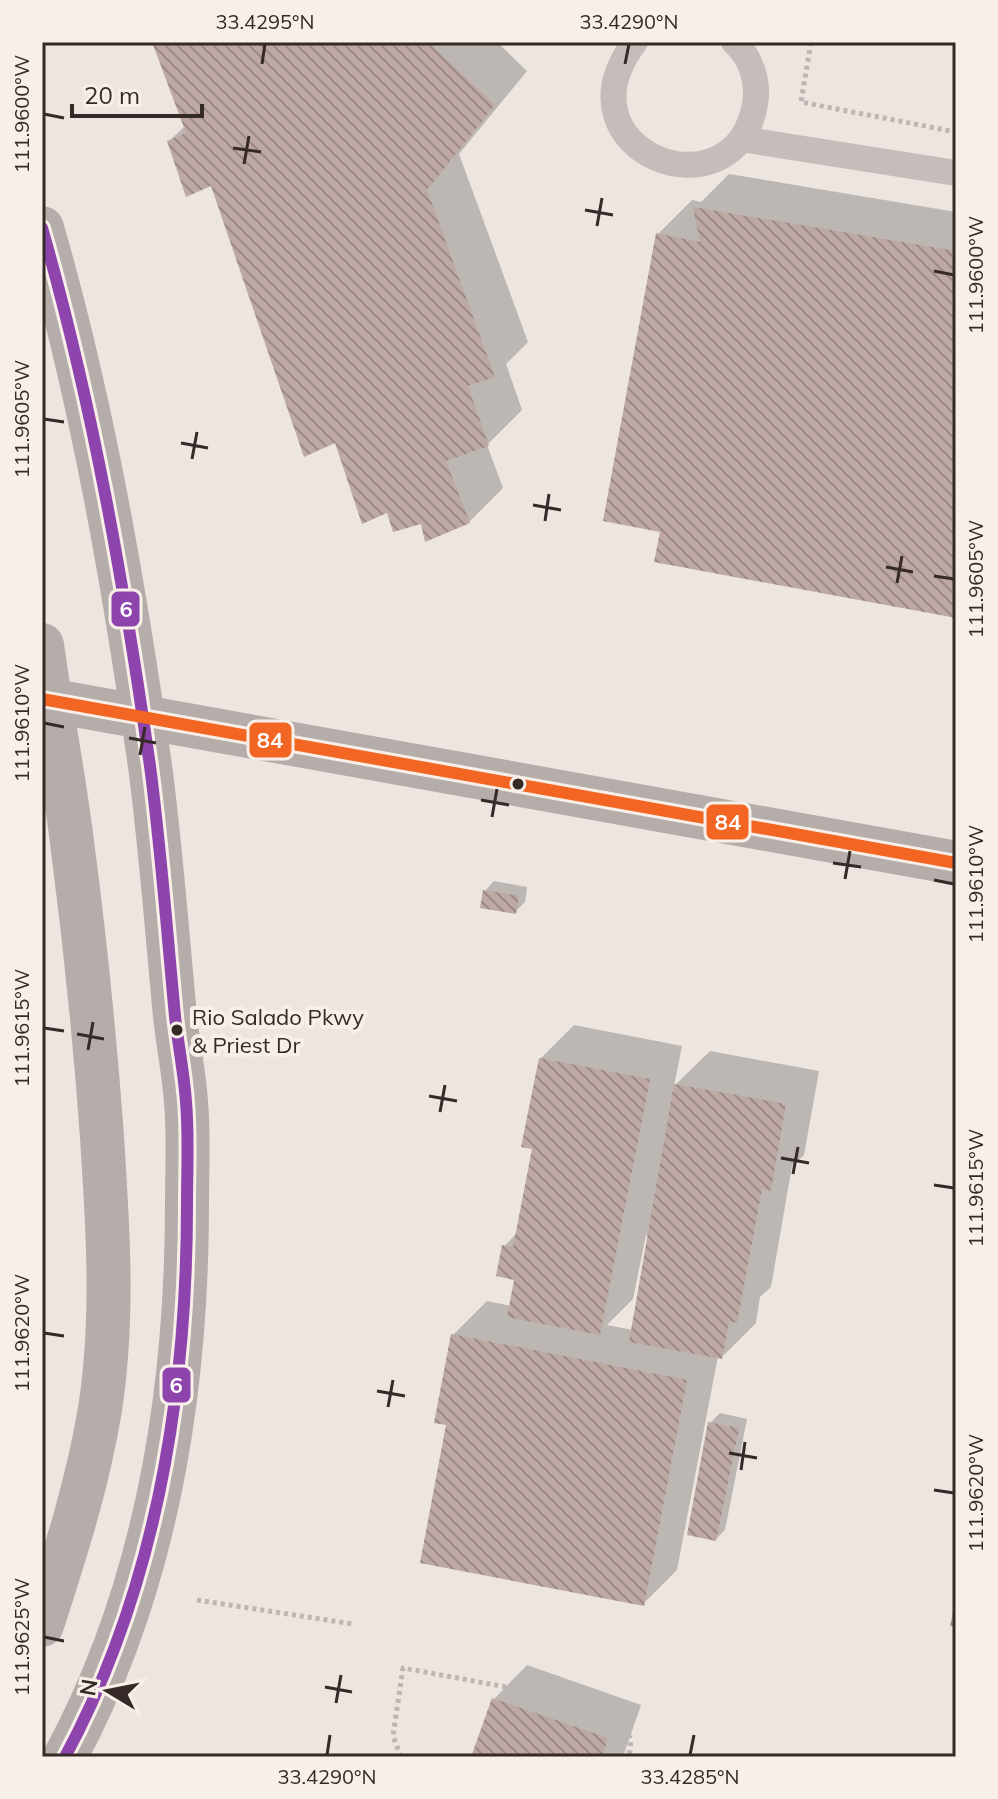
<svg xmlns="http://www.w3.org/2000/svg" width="998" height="1799" viewBox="0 0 998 1799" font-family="Mulish,sans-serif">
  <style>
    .shadow { fill: #0003; fill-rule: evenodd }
    .building { fill: url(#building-back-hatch) }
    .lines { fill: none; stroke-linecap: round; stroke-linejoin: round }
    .path { stroke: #bdb6b2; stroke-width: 5; stroke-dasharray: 4 4; stroke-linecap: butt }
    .service { stroke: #c4bdba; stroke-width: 26 }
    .secondary { stroke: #b5adaa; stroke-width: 44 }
    .bus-1-casing { stroke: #f8efe8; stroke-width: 18 }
    .bus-2-casing { stroke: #f8efe8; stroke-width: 18 }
    .bus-1 { stroke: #8e44ad; stroke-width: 12 }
    .bus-2 { stroke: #f26522; stroke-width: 12 }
    .ticks { fill: none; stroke: #352a28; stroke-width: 3 }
    .bus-dot { fill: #352a28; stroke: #f8efe8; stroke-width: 3 }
    .labels { text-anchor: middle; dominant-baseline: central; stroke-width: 8; stroke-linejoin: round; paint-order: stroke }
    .bus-label { font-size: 22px; fill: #352a28; stroke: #f8efe8; text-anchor: start }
    .line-badge { stroke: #f8efe8; stroke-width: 3 }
    .badge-label { font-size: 22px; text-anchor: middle; font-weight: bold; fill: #fff }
    .neatline { fill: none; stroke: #352a28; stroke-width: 3 }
    .ticks-label { font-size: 20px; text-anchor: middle; fill: #352a28 }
  </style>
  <defs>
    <pattern id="building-back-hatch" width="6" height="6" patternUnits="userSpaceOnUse" patternTransform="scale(2)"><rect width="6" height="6" fill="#bea8a3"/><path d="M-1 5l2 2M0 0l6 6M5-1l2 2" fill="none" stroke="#9b8985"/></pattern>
  </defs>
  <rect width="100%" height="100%" fill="#ece5e0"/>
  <!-- shadow -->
  <path class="shadow" d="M154 42H497L527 71 459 154 528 342 506 364 522 410 487 445 503 488 469 522 423 521 388 511 336 441 212 184 169 141 185 126Z
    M729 174 956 212V616L662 530 658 234 692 200 701 202Z
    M494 881 527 887 525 902 515 912 485 891Z
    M574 1025 682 1046 674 1086 710 1051 819 1071 804 1155 792 1166 771 1287 760 1297 756 1323 722 1357 718 1356 677 1570 643 1604 449 1423 453 1335 487 1301 511 1306 516 1279 504 1246 518 1232 534 1148 540 1059ZM646 1235 649 1236 633 1330 607 1325 633 1299Z
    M720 1413 747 1419 725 1530 716 1539 710 1423Z
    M527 1665 641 1705 623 1757H473L494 1699Z"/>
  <!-- building -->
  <path class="building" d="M152 42H428L495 105 427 190 495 377 468 386 489 446 446 461 470 523 425 542 421 524 393 532 387 513 362 524 335 443 304 457 211 186 186 197 167 141 186 133Z
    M693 207 956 251V618L654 562 660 532 603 521 656 233 700 242Z
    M483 890 519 896 516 914 480 908Z
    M539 1058 650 1079 600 1335 507 1317 514 1280 496 1276 502 1245 513 1247 532 1149 521 1147Z
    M674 1084 786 1104 771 1191 762 1189 737 1323 729 1321 722 1359 629 1342Z
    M451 1334 687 1380 644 1606 420 1563 446 1425 434 1423Z
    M708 1422 739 1428 716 1541 687 1535Z
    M955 1602H956V1627L950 1626Z
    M492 1698 608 1738 602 1757H471Z"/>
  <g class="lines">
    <!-- path -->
    <path class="path" d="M811 42 801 102 956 132
      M197 1600 353 1624
      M401 1757 393 1736 403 1668 610 1706C623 1720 636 1737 628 1757"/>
    <!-- service -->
    <path class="service" d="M635 42C552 152 735 221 755 104 759 82 751 57 734 42
      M741 139 956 173"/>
    <!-- secondary -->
    <path class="secondary" d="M42 228C93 405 124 585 150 766 161 849 167 932 175 1016 178 1044 184 1073 186 1102 189 1135 187 1170 187 1204 187 1393 156 1588 65 1757
      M42 645C51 711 64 777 72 842 85 941 95 1039 102 1137 108 1228 114 1319 100 1409 88 1483 65 1554 42 1625
      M42 699 956 863"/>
    <!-- bus-1 casing -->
    <g class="bus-1-casing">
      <path id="bus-1" d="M42 228C93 405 124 585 150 766 161 849 167 932 175 1016 178 1044 184 1073 186 1102 189 1135 187 1170 187 1204 187 1393 156 1588 65 1757"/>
    </g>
    <!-- bus-2 casing -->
    <g class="bus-2-casing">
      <path id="bus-2" d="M42 699 956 863"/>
    </g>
    <!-- bus-1 -->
    <use href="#bus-1" class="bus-1"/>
    <!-- bus-2 -->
    <use href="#bus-2" class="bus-2"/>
  </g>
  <!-- ticks -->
  <path class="ticks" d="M262 64 265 44M625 64 629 44M44 114 64 118M233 148 261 152M244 164 249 136M585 210 613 215M597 226 602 198M934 271 954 275M44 419 64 422M181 443 208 448M192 459 197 432M533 505 561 510M545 521 549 494M886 567 913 572M934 576 954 579M897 583 902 556M44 723 64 727M129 738 156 743M140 755 145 727M481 800 509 805M492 817 497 789M833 863 861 867M845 879 850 851M934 880 954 884M44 1028 64 1031M77 1034 104 1039M88 1050 93 1022M429 1096 457 1101M440 1112 445 1085M781 1158 809 1163M793 1174 798 1147M934 1185 954 1188M44 1333 64 1336M377 1391 405 1396M388 1407 393 1380M729 1453 757 1458M741 1470 745 1442M934 1490 954 1493M44 1637 64 1641M325 1687 352 1692M336 1703 341 1675M327 1755 330 1735M690 1755 694 1735"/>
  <!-- markers -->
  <g class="bus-dot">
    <circle cx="518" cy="784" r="7"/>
    <circle cx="177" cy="1030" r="7"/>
  </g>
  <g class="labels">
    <!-- bus labels -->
    <g class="bus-label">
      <text x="192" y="1017">Rio Salado Pkwy<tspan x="192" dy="28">&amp; Priest Dr</tspan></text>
    </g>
  </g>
  <g class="line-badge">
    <rect x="110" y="590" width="31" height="38" rx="8" fill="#8e44ad"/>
    <rect x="248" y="721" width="45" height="38" rx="8" fill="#f26522"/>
    <rect x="705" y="803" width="45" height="38" rx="8" fill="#f26522"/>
    <rect x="161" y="1366" width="31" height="38" rx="8" fill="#8e44ad"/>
  </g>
  <g class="badge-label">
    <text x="126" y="617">6</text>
    <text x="270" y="748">84</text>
    <text x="728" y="830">84</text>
    <text x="176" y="1393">6</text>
  </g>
  <!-- border -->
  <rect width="998" height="1799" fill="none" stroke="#f8efe8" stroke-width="88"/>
  <!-- north arrow -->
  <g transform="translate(108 1691) rotate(280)" stroke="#f8efe8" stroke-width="6" paint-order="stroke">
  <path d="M0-6L14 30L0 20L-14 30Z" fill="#352a28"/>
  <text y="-12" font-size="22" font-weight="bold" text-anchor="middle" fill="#352a28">N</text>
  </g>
  <!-- scale -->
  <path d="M72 104v12h130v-12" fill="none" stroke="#352a28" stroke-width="4"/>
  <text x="84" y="104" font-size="24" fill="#352a28" stroke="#f8efe8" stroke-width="6" paint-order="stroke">20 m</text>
  <rect x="44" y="44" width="910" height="1711" class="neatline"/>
  <g class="ticks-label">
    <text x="265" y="29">33.4295°N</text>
    <text x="629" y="29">33.4290°N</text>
    <text transform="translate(22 114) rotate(-90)" y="7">111.9600°W</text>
    <text transform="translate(976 275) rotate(-90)" y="7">111.9600°W</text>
    <text transform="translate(22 419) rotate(-90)" y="7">111.9605°W</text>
    <text transform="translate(976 579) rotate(-90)" y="7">111.9605°W</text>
    <text transform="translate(22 723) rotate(-90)" y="7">111.9610°W</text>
    <text transform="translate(976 884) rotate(-90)" y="7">111.9610°W</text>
    <text transform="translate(22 1028) rotate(-90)" y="7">111.9615°W</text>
    <text transform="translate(976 1188) rotate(-90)" y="7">111.9615°W</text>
    <text transform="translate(22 1333) rotate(-90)" y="7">111.9620°W</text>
    <text transform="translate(976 1493) rotate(-90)" y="7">111.9620°W</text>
    <text transform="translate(22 1637) rotate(-90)" y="7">111.9625°W</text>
    <text x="327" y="1784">33.4290°N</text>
    <text x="690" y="1784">33.4285°N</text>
  </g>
</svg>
